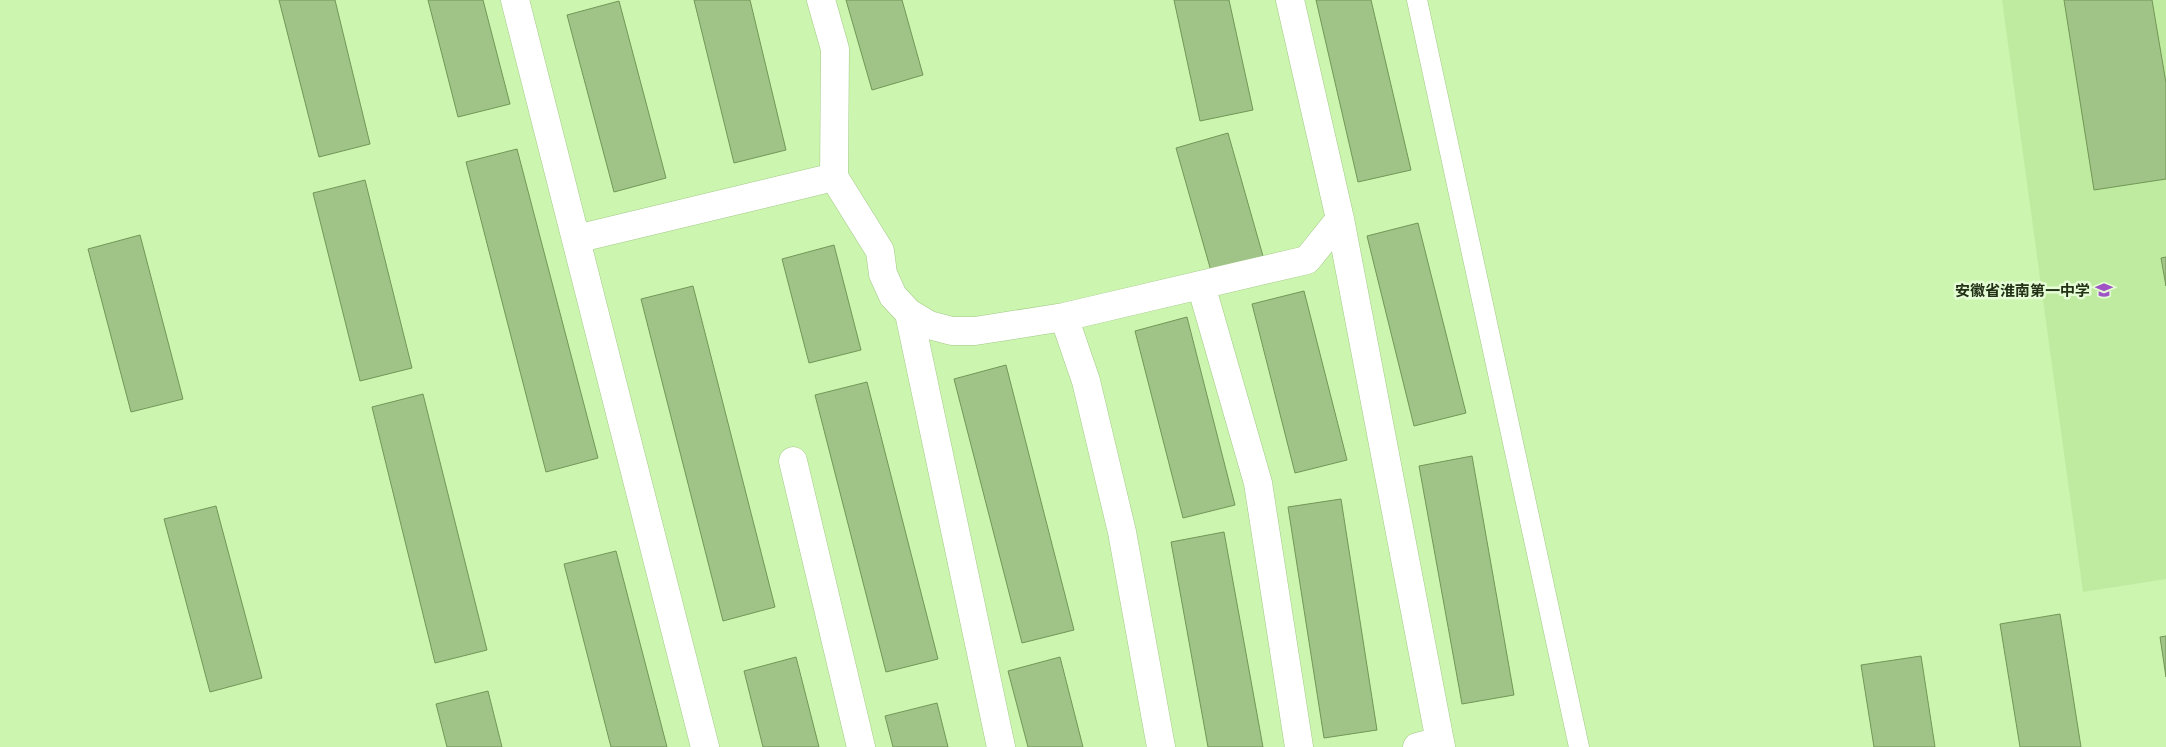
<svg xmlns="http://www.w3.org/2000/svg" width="2166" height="747" viewBox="0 0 2166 747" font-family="'Noto Sans','Noto Sans SC',sans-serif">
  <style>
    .built { fill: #beeb9f }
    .building { fill: #a0c387; stroke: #729756 }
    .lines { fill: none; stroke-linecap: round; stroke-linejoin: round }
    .pedestrian-casing { stroke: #a3ca87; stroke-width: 21 }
    .minor-casing { stroke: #a3ca87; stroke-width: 29 }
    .pedestrian { stroke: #fff; stroke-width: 20 }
    .minor { stroke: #fff; stroke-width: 28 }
    .labels { text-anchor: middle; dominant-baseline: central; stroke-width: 5; stroke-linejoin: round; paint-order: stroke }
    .poi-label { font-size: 15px; font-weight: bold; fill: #233217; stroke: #e4fdd4; text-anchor: end }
  </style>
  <rect width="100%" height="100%" fill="#ccf5b0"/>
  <!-- built -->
  <path class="built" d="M2002 0H2166V579L2083 592Z"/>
  <!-- building -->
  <path class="building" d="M279 0H335L370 144 319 157Z
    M428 0H483L510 104 458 117Z
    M694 0H750L786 150 734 163Z
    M846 0H902L923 75 872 90Z
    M1174 0H1229L1253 110 1200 121Z
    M1316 0H1371L1411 170 1358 182Z
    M2064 0H2152L2166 83V179L2094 190Z
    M619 1 666 178 614 192 567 15Z
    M1228 133 1263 256 1211 271 1176 148Z
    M517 149 598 458 546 472 466 162Z
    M365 180 412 368 360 381 313 193Z
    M1418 223 1466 413 1414 426 1367 236Z
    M140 235 183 399 131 412 88 249Z
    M834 245 861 350 809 363 782 259Z
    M2166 257V286L2161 258Z
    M693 286 775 607 723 621 641 299Z
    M1304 291 1347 460 1295 473 1252 304Z
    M1187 317 1235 505 1183 518 1135 331Z
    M1006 365 1074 630 1022 643 954 379Z
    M867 382 938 659 886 672 815 395Z
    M423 394 487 650 435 663 372 407Z
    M1472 456 1514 695 1462 704 1419 466Z
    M1341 499 1377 730 1324 738 1288 507Z
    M216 506 262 678 210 692 164 519Z
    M1224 532 1263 747H1208L1171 542Z
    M616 551 667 747H611L564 564Z
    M2060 614 2081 747H2020L2000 624Z
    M2166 636V677L2160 637Z
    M1921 656 1935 747H1874L1861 665Z
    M796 657 819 747H763L744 671Z
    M1060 657 1083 747H1028L1008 671Z
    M488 691 502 747H447L436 704Z
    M937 703 948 747H893L885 716Z"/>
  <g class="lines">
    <!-- pedestrian casing -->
    <g class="pedestrian-casing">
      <path id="pedestrian" d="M1417 0 1579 747"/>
    </g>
    <!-- minor casing -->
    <g class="minor-casing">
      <path id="minor" d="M515 0 705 747
        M821 0 835 49 834 177
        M1340 219 1441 747
        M576 239 834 177 880 251 883 274 893 296 909 313 929 325 952 331H975L1064 317 1307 260 1340 219 1290 0
        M1201 285 1258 483 1299 747
        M909 313 1001 747
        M1064 317 1086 381 1122 532 1161 747
        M793 461 861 747
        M1417 747 1440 741"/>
    </g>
    <!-- pedestrian -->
    <use href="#pedestrian" class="pedestrian"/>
    <!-- minor -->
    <use href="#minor" class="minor"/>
  </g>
  <!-- icons -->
  <defs>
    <g id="school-bare" transform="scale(1.35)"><path d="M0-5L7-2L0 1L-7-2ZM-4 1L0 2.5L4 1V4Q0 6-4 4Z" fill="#9f53c5" stroke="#e4fdd4" stroke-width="2.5" paint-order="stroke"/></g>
  </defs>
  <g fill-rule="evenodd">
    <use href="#school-bare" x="2104" y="290"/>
  </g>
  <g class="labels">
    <!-- poi labels -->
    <g class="poi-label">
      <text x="2090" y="290">安徽省淮南第一中学</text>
    </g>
  </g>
</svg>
